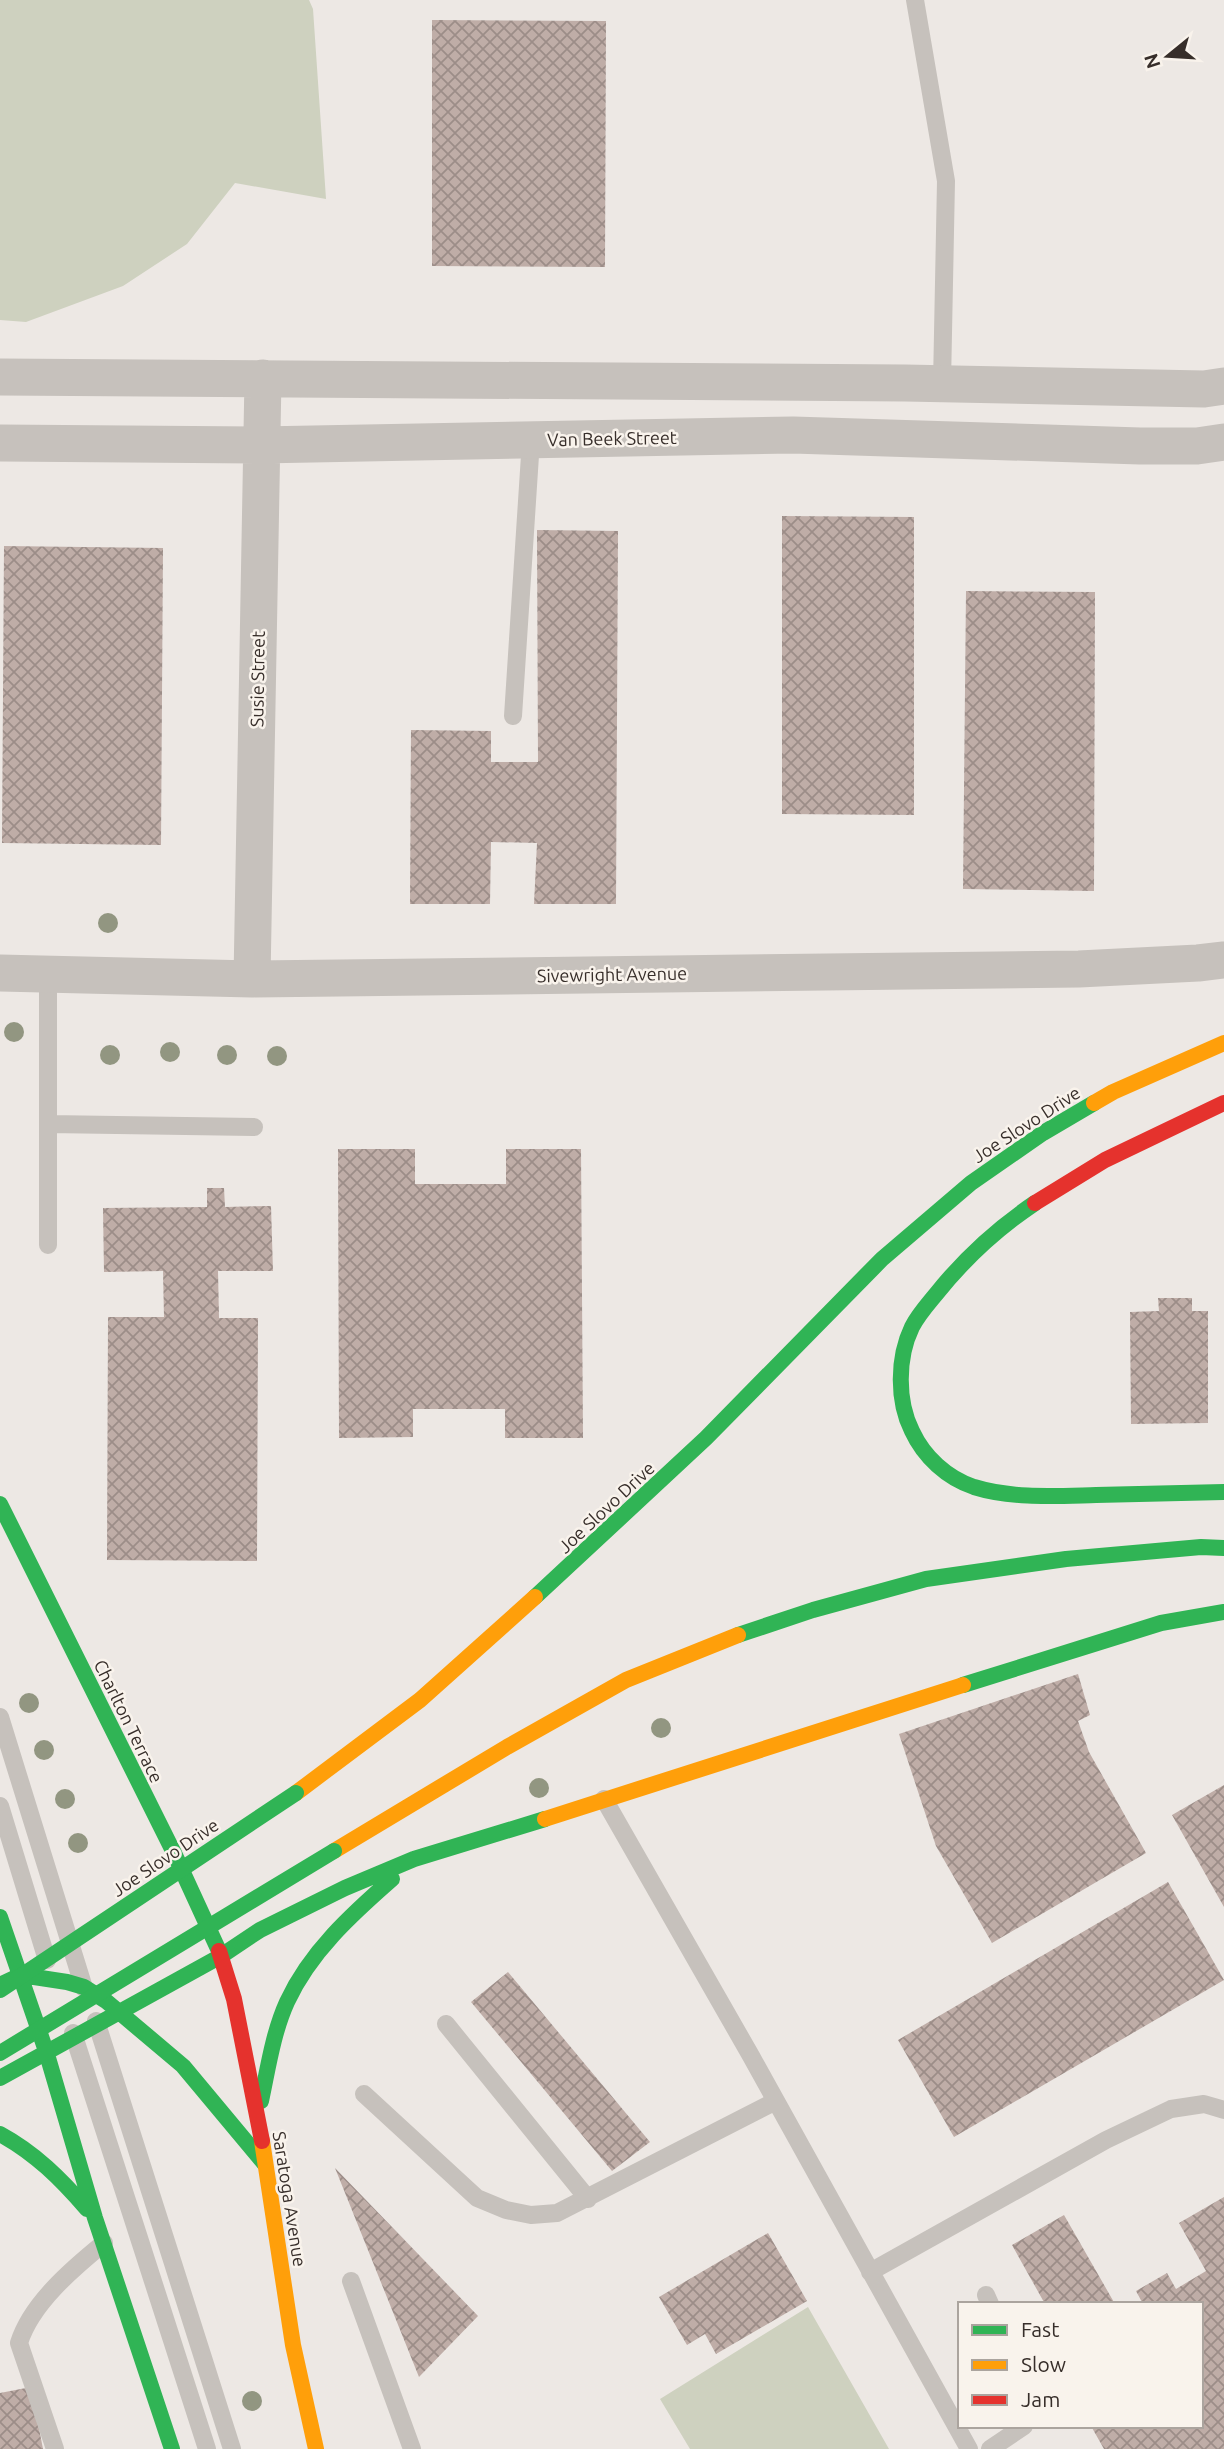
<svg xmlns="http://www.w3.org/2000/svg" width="1224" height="2449" viewBox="0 0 1224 2449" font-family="Ubuntu,sans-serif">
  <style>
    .park { fill: #ced1bf }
    .building { fill: url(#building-cross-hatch) }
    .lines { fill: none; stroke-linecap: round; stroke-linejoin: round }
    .lane { stroke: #c6c1bc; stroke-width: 18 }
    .street { stroke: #c6c1bc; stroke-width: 37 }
    .fast { stroke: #30b455; stroke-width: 16 }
    .slow { stroke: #ff9f0a; stroke-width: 16 }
    .jam { stroke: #e5322d; stroke-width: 16 }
    .fast-bridge { stroke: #30b455; stroke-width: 16 }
    .tree { fill: #929681 }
    .labels { text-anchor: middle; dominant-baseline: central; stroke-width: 5; stroke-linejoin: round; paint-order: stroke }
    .street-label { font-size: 18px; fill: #372e2a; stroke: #f9f3ec }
  </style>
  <defs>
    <pattern id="building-cross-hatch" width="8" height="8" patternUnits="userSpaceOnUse" patternTransform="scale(1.75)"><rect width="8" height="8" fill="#bfada7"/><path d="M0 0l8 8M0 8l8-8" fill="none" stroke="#9c8d88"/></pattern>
  </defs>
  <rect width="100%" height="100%" fill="#ede8e4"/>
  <!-- park -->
  <path class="park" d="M0 0H309L313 9 326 199 235 183 187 244 123 286 26 322 0 320Z
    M808 2307 889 2449H690L660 2399Z"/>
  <!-- building -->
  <path class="building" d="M432 20 606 21 605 267 432 266Z
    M782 516 914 517V815L782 814Z
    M537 530 618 531 616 904H534L537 843 491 842 490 904H410L411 730 491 731V762H538Z
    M4 546 163 548 161 845 2 843Z
    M966 591 1095 592 1094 891 963 889Z
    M338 1149H415V1184H506V1149H581L583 1438H505V1409H413V1437L339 1438Z
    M207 1188H224L225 1207 271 1206 273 1271H218L219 1318H258L257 1561 107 1560 108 1317H164L163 1271 104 1272 103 1208 207 1207Z
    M1158 1298H1192V1311H1208V1423L1131 1424 1130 1312 1159 1311Z
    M1078 1674 1090 1715 1078 1721 1089 1752 1146 1853 992 1943 936 1846 899 1734Z
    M1224 1785V1907L1172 1815Z
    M1168 1882 1224 1980 954 2137 898 2040Z
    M508 1972 650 2142 612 2171 471 2002Z
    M335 2168 478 2316 419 2377Z
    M1224 2197V2449H1104L1091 2426H1201V2304H1143L1136 2291 1167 2273 1176 2289 1206 2271 1179 2223Z
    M1064 2215 1115 2304H1045L1012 2245Z
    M768 2233 807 2301 716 2354 705 2334 687 2345 659 2297Z
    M31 2387 43 2449H0V2393Z"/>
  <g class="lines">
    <!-- lane -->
    <path class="lane" d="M915 0 946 181 942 384
      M513 716 531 440
      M48 1124 254 1127
      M48 1245V974
      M0 1717 84 1988
      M604 1799 751 2056 969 2449
      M0 1806 47 1960
      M96 2021 232 2449
      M446 2024 588 2199
      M73 2033 207 2449
      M364 2094 477 2198 506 2210 531 2215 557 2213 776 2101
      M870 2272 1106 2140 1171 2109 1204 2104 1224 2110
      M351 2281 412 2449
      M986 2295 990 2304
      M55 2449 19 2343C31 2304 72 2269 104 2243
      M990 2449 1024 2426"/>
    <!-- street -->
    <path class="street" d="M0 377 905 383 1204 389 1224 386
      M0 443 260 445 793 435 1140 446H1197L1224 442
      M0 973 252 979 1079 969 1198 963 1224 960
      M252 979 263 378"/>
    <!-- fast -->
    <path class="fast" d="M1035 1203C998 1228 965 1258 937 1293 928 1304 918 1315 912 1327 897 1358 897 1401 912 1431 924 1457 947 1478 974 1487 1013 1499 1056 1496 1096 1495 1139 1494 1181 1493 1224 1492
      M0 1504 174 1853 219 1951
      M535 1597 706 1438 882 1259 971 1183 1043 1133 1094 1103
      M738 1635 813 1610 926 1579 1066 1559 1201 1547 1224 1548
      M963 1685 1161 1623 1224 1612
      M0 1917 46 2051 95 2218 172 2449
      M2 1984 21 1975 67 1982 84 1987 106 2001 183 2066 264 2163
      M0 2078 221 1956 260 1930 345 1888 414 1859 545 1819
      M261 2101C268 2068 273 2033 287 2002 310 1952 352 1914 392 1879
      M0 2134C35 2153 61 2179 87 2209"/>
    <!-- slow -->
    <path class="slow" d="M1094 1103 1113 1092 1224 1043
      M296 1793 420 1700 535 1597
      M545 1819 963 1685
      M334 1851 507 1747 626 1680 738 1635
      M262 2141 293 2345 316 2449"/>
    <!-- jam -->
    <path class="jam" d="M1035 1203 1105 1160 1224 1103
      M219 1951 234 1999 262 2141"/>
    <!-- fast-bridge -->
    <path class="fast-bridge" d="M0 1990 296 1793
      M0 2053 334 1851"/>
  </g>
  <!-- trees -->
  <g class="tree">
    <circle cx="108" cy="923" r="10"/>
    <circle cx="14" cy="1032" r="10"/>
    <circle cx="170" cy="1052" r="10"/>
    <circle cx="110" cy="1055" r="10"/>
    <circle cx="227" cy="1055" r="10"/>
    <circle cx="277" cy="1056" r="10"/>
    <circle cx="29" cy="1703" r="10"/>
    <circle cx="661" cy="1728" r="10"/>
    <circle cx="44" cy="1750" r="10"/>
    <circle cx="539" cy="1788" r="10"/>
    <circle cx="65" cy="1799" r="10"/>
    <circle cx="78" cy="1843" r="10"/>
    <circle cx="252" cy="2401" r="10"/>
  </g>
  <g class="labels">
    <!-- street labels -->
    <g class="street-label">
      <text transform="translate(612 438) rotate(-1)">Van Beek Street</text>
      <text transform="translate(257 679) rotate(-89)">Susie Street</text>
      <text transform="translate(612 974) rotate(-1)">Sivewright Avenue</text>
      <text transform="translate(1026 1124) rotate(-33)">Joe Slovo Drive</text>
      <text transform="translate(606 1507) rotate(-43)">Joe Slovo Drive</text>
      <text transform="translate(129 1721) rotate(64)">Charlton Terrace</text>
      <text transform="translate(165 1857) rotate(-34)">Joe Slovo Drive</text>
      <text transform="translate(290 2199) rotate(81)">Saratoga Avenue</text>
    </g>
  </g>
  <!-- legend -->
  <rect x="958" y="2302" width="245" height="126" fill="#f9f3ec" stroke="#aba49e" stroke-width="2"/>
  <rect x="972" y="2325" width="35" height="10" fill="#30b455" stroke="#aba49e" stroke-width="2"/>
  <text x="1021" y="2337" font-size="21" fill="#372e2a">Fast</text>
  <rect x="972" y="2360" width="35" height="10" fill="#ff9f0a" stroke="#aba49e" stroke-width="2"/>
  <text x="1021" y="2372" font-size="21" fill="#372e2a">Slow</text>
  <rect x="972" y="2395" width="35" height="10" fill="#e5322d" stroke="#aba49e" stroke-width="2"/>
  <text x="1021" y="2407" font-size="21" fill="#372e2a">Jam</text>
  <!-- north arrow -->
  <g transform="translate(1168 56) rotate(252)" stroke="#f9f3ec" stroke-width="5" paint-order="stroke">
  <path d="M0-5L12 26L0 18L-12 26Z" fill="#372e2a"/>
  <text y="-10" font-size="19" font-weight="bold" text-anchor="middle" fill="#372e2a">N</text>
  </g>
</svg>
